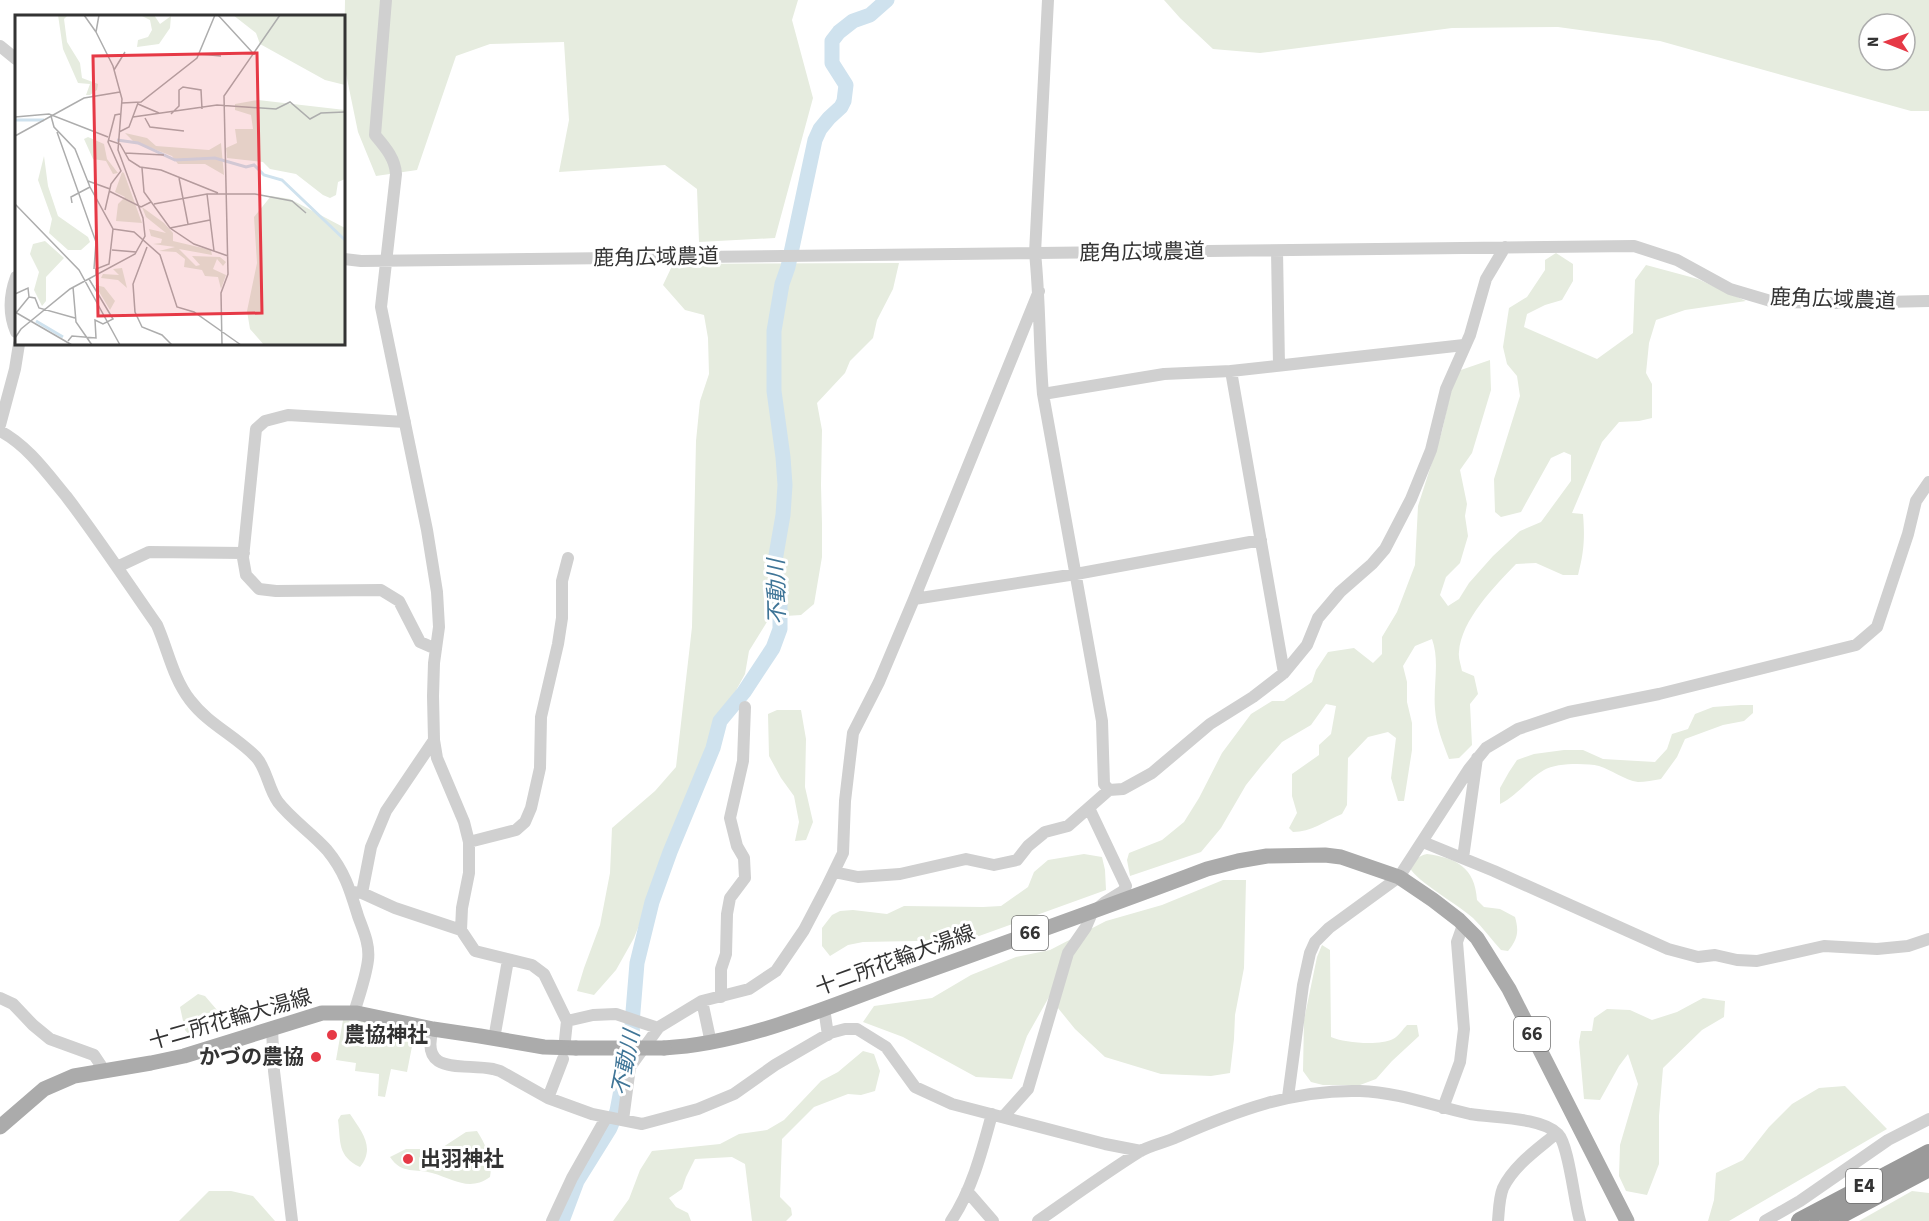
<svg xmlns="http://www.w3.org/2000/svg" width="1929" height="1221" viewBox="0 0 1929 1221" font-family="'Source Sans 3','Noto Sans JP',sans-serif">
  <style>
    .green { fill: #e6ecdf; fill-rule: evenodd }
    .lines { fill: none; stroke-linecap: round; stroke-linejoin: round }
    .river { stroke: #cfe2ee; stroke-width: 15 }
    .minor { stroke: #d0d0d0; stroke-width: 12 }
    .major { stroke: #ababab; stroke-width: 15 }
    .highway { stroke: #9a9a9a; stroke-width: 18 }
    .major-bridge { stroke: #ababab; stroke-width: 15 }
    .poi-dot { fill: #e63946; stroke: #fff; stroke-width: 2 }
    .labels { text-anchor: middle; dominant-baseline: central; stroke-width: 6; stroke-linejoin: round; paint-order: stroke }
    .shield { fill: #fff; stroke: #707070; stroke-width: 1.5 }
    .shield-label { font-size: 20px; font-weight: bold; fill: #333 }
    .street-label { font-size: 21px; fill: #333; stroke: #fff }
    .poi-label { font-size: 21px; font-weight: bold; fill: #333; stroke: #fff; text-anchor: start }
    .water-label { font-size: 22px; font-style: italic; fill: #3f7597; stroke: #fff }
    .inset-river { fill: none; stroke: #cfe2ee; stroke-width: 3 }
    .inset-road { fill: none; stroke: #adadad; stroke-width: 1.5 }
    .view { fill: #e63946; fill-opacity: 0.15; stroke: #e63946; stroke-width: 3 }
    .inset-edge { fill: none; stroke: #333; stroke-width: 3 }
  </style>
  <rect width="100%" height="100%" fill="#fff"/>
  <!-- green -->
  <path class="green" d="M345 0H798L792 20 813 98 775 238 699 242 697 189 665 165 559 172 569 120 564 42 490 44 456 56 417 170 376 176 358 132 344 64Z
    M1164 0H1929V111H1911L1660 41 1558 27 1452 28 1260 53 1213 49 1180 18ZM1869 24H1905V60H1869Z
    M1556 253 1573 264V281L1562 300 1545 305 1527 314 1524 327 1597 359 1633 333 1635 280 1646 265 1698 279 1746 301 1685 310 1656 320 1649 343 1646 373 1652 384V418L1639 421 1619 422 1602 442 1572 513 1583 514C1585 538 1584 552 1578 575H1563L1536 563 1516 564C1495 586 1461 620 1459 652 1458 658 1461 665 1462 671L1474 676 1478 694 1470 704 1472 745 1459 758 1449 759C1443 743 1436 726 1435 709 1433 686 1440 661 1432 639L1415 646 1403 666 1407 682V702L1412 723V750L1404 801H1398L1391 778 1396 738 1388 732 1368 737 1348 758 1347 805 1342 814C1325 821 1311 832 1293 832L1289 828 1297 813 1292 796V774L1319 755V745L1331 734 1336 706 1326 704 1311 725 1282 742 1262 765 1246 785 1221 828 1201 852 1130 876 1127 860 1129 853 1162 840 1184 822 1199 798 1222 753 1251 714 1272 701H1284L1312 682 1316 670 1328 652 1354 648 1373 663 1382 654V637L1397 612 1415 565 1418 506 1442 431 1455 372 1490 360 1491 390 1472 453 1460 470 1467 504 1465 516 1468 536 1460 563 1446 577 1440 595 1448 606 1459 599 1469 583 1493 556 1520 531 1541 522 1571 481V455L1564 452 1551 458 1521 512 1501 517 1495 512 1494 479 1520 396 1517 376 1507 364 1503 347 1509 308 1527 297 1545 270V260Z
    M899 263 893 289 877 320 873 338 850 361 845 373 817 403 822 430 821 485 822 524V557L814 604 801 615 770 617 749 651 745 674 722 716 634 938 616 970 594 995 577 991 584 968 600 925 610 873 612 828 655 791 676 767 692 627 696 441 700 401 709 374 708 338 704 315 685 310 663 285 673 264Z
    M1741 705H1753V713L1744 721 1723 725 1685 739 1677 757 1661 779C1654 780 1645 782 1638 782 1624 780 1612 770 1599 766 1585 763 1556 763 1544 770 1528 779 1518 795 1500 804V788L1509 772 1517 760 1534 754 1564 750H1583L1603 759 1655 762 1667 749 1672 734 1688 729 1695 714 1713 707Z
    M777 710H801L806 739 805 787 813 822 806 840 795 841 799 822 794 796 781 778 769 756 768 714Z
    M1084 854 1102 857 1105 870 1106 890 968 940 863 942 848 945 830 956 822 946V928L832 915 840 911 853 910 887 914 904 906 983 907 1001 906 1028 887 1034 872 1048 860Z
    M1427 854C1456 858 1475 867 1477 900L1484 907 1500 909 1515 917C1519 931 1518 939 1508 951L1501 950C1492 940 1483 928 1473 918 1459 905 1416 881 1410 868 1414 860 1418 856 1427 854Z
    M1223 880H1246L1244 968 1235 1015 1234 1039 1230 1073 1211 1076 1161 1074 1105 1057 1075 1029 1049 997 1027 1036 1012 1079 976 1077 903 1037 863 1022 874 1006 932 998 971 975 1016 957 1050 950 1106 921 1162 905Z
    M1322 945 1330 950 1331 1037C1344 1043 1380 1046 1393 1039 1398 1037 1403 1029 1407 1025H1417L1419 1036 1392 1061 1376 1079 1360 1085H1323L1311 1082 1303 1071 1304 1020 1317 957Z
    M198 994 205 996 217 1010 216 1019 203 1028 200 1036H190L185 1030 180 1007Z
    M1703 998 1725 1001 1724 1017 1702 1030 1663 1068 1659 1116V1164L1647 1195 1626 1191 1619 1176 1620 1145 1638 1084 1628 1054 1619 1066 1600 1100 1584 1099 1579 1042 1581 1031H1592L1594 1018 1607 1009 1630 1010 1652 1020 1677 1012Z
    M343 1020 375 1022 415 1031 407 1072 391 1069 385 1097 378 1096 379 1074 355 1071 356 1063 336 1060Z
    M863 1051 874 1054 880 1071 875 1091 861 1095 848 1094 814 1107 782 1139 780 1197 791 1208 792 1215 786 1221H752L745 1164 732 1157 695 1159 686 1177 682 1189 669 1198 676 1207 688 1213 691 1221H613L629 1199 640 1170 652 1151 720 1144 739 1134 767 1130 784 1120 821 1081 838 1072Z
    M1845 1086 1887 1129 1729 1221H1708L1714 1200 1716 1173 1743 1160 1769 1127 1792 1104 1819 1088Z
    M350 1114C361 1131 376 1147 360 1167 337 1156 341 1142 338 1120L341 1115Z
    M477 1131C486 1145 493 1161 490 1177 469 1192 454 1179 432 1173 416 1168 402 1175 390 1157L406 1149H440L466 1132Z
    M209 1191H231L253 1196 275 1221H179Z
    M1912 1191 1929 1193V1221H1859Z"/>
  <g class="lines">
    <!-- river -->
    <path class="river" d="M562 1221 577 1181 610 1128 617 1111 626 1064 633 1039 632 1024 637 963 652 902 670 852 713 748 720 721 744 692 773 648 780 629V599L775 561 783 515 785 485 783 457 774 391V331L782 284 788 267 815 140 820 129 829 118 841 107 844 101 846 85 832 63V41L839 32 853 21 870 15 887 0"/>
    <!-- minor -->
    <path class="minor" d="M386 0 375 135C385 147 395 158 396 174L381 307 427 530 437 592 439 627 434 663 433 696 434 740 437 758 464 822 469 842V873L462 908 461 930
      M1048 0 1035 253C1040 300 1039 347 1043 394L1102 721 1104 784 1109 790
      M0 46 16 59
      M1277 251 1279 365
      M344 259 361 261 1634 246 1677 260 1730 289 1774 302 1836 303 1929 301
      M16 277C9 296 8 313 16 332
      M1231 371 1284 673
      M1043 394 1164 374 1231 371 1464 345
      M405 422 288 415 265 421 256 429 243 558 246 575 259 589 276 591 381 590 399 601 420 642 436 649
      M0 425 15 369 19 344
      M0 431C27 445 47 473 66 496 98 538 127 582 157 625 168 650 173 678 190 700 208 724 236 736 256 757 267 769 268 788 278 802 292 820 312 833 327 850 345 872 350 890 358 916 363 930 370 944 368 960 366 977 359 996 354 1013
      M117 567 149 552 244 553
      M914 599 1076 574 1261 540
      M469 842 516 830 525 822 531 808 540 768 541 717 558 644 562 618V581L568 558
      M1423 842 1494 871 1668 949 1698 957 1715 955 1737 960 1757 961 1824 946 1877 949 1908 946 1929 939
      M1463 858 1477 758
      M834 872 858 877 900 874 966 859 994 865 1017 860 1028 846 1045 832 1068 826 1109 790 1123 789 1152 773 1210 724 1253 697 1284 673 1307 645 1318 618 1340 592 1372 564 1385 549 1411 499 1431 450 1446 389 1470 335 1486 279 1505 247
      M352 892 362 893 395 908 461 930 475 951 532 965 544 974 567 1021 565 1040
      M362 893 371 847 386 811 434 740
      M721 997V969L726 954 727 914 730 898 745 878 744 858 737 846 730 818 743 761 745 707
      M0 998 13 1004 33 1025 50 1039 94 1055 104 1070
      M702 1001 711 1043
      M824 1008 828 1035
      M567 1021 593 1015 616 1014 658 1028
      M272 1029 274 1071 292 1221
      M433 1029C419 1076 463 1063 493 1069L500 1071 548 1098 592 1114 642 1124 698 1109 734 1094 775 1065 830 1033 845 1029H857L886 1047 915 1087 952 1104 1105 1144 1141 1151
      M494 1039 508 960
      M1288 1097 1303 985 1310 953 1315 942 1329 928 1399 877 1469 769 1486 748 1518 729 1569 712 1659 694 1856 645 1877 627 1908 534 1916 501 1929 482
      M548 1098 563 1059
      M1443 1108 1460 1062 1464 1029 1457 942 1463 925
      M1003 1117 1028 1089 1068 953 1086 927 1092 913 1105 902 1123 891 1126 886 1089 808
      M623 1120 630 1067 659 1027 702 1001 749 989 776 971 804 930 826 888 843 853 845 801 853 733 879 682 914 599 1039 291
      M967 1191 993 1221
      M552 1221 572 1178 606 1118
      M951 1221C972 1190 982 1151 992 1114
      M1038 1221C1071 1198 1104 1174 1139 1152 1150 1145 1165 1143 1177 1137 1236 1111 1294 1089 1360 1091 1397 1092 1434 1106 1470 1114 1493 1118 1542 1117 1558 1134 1569 1145 1574 1202 1580 1221
      M1498 1221C1499 1210 1499 1198 1503 1188 1514 1165 1538 1149 1557 1133
      M1765 1221 1800 1201 1888 1140 1929 1119"/>
    <!-- major -->
    <path class="major" d="M664 1048C744 1044 825 1008 899 981 1002 944 1104 908 1207 869L1238 861 1267 856 1325 855 1341 857 1399 877 1433 900 1459 920 1477 938 1509 989 1627 1221
      M0 1127 44 1089 74 1076 151 1063 184 1056 322 1013H357L433 1029 480 1036 544 1047 576 1048"/>
    <!-- highway -->
    <path class="highway" d="M1800 1221 1929 1153
      M1829 1221 1929 1168"/>
    <!-- major-bridge -->
    <path class="major-bridge" d="M576 1048H664"/>
  </g>
  <!-- markers -->
  <g class="poi-dot">
    <circle cx="332" cy="1035" r="6"/>
    <circle cx="316" cy="1057" r="6"/>
    <circle cx="408" cy="1159" r="6"/>
  </g>
  <g class="labels">
    <!-- shield labels -->
    <g class="shield">
      <rect x="1012" y="916" width="36" height="34" rx="4.5"/>
      <rect x="1514" y="1017" width="36" height="34" rx="4.5"/>
      <rect x="1846" y="1169" width="36" height="34" rx="4.5"/>
    </g>
    <g class="shield-label">
      <text x="1030" y="933">66</text>
      <text x="1532" y="1034">66</text>
      <text x="1864" y="1186">E4</text>
    </g>
    <!-- street labels -->
    <g class="street-label">
      <text transform="translate(1142 252) rotate(-1)">鹿角広域農道</text>
      <text transform="translate(656 257) rotate(-1)">鹿角広域農道</text>
      <text transform="translate(1833 299) rotate(2)">鹿角広域農道</text>
      <text transform="translate(895 960) rotate(-20)">十二所花輪大湯線</text>
      <text transform="translate(230 1019) rotate(-16)">十二所花輪大湯線</text>
    </g>
    <!-- poi labels -->
    <g class="poi-label">
      <text x="344" y="1035">農協神社</text>
      <text x="304" y="1057" text-anchor="end">かづの農協</text>
      <text x="420" y="1159">出羽神社</text>
    </g>
    <!-- water labels -->
    <g class="water-label">
      <text transform="translate(777 592) rotate(-91)">不動川</text>
      <text transform="translate(626 1063) rotate(-79)">不動川</text>
    </g>
  </g>
  <!-- overview -->
  <g transform="translate(15 15)">
    <rect width="330" height="330" fill="#fff"/>
    <path d="M43 0H53L49 4 52 27 65 48 67 63 83 69 82 75 75 80H71L75 69 63 68 48 34ZM125 0H139L145 9 156 1 155 13 144 29 122 32 123 25 133 22 137 15 135 5ZM218 0H330V70L310 65 245 29 241 18ZM243 85 330 95V164L323 167 321 180 315 183 308 180 281 159 255 154 248 147 212 143 211 133 222 128 220 114H238L236 100 220 95V89ZM110 118 132 123 141 131 194 135 206 128 209 160 190 149H163L157 141 118 126ZM73 122 89 129 92 144 103 158 98 159 91 146 78 144 69 124ZM29 141 33 171 43 201 73 222 75 227 66 235H53L34 218 37 204 23 165ZM107 157 109 158 127 208 101 206 103 189 110 182 100 177ZM256 181 275 184 330 213V330H249L235 314 232 296 242 248 239 202ZM127 192 149 208 158 218V226L196 235 197 240 164 234 181 251 185 250 177 241 205 242 211 247 208 251 202 244 198 254 211 260 206 274 203 262 190 261 187 255 169 252 170 244 161 237 144 236 160 232 138 229 146 228 147 224 136 221 134 214 151 218 131 202ZM30 226 49 243 31 262V286L27 291 19 275 24 257 15 239 18 229ZM107 253 112 273 103 265 86 263 88 259 104 260 98 254ZM80 270 89 272 100 286 95 295Z" fill="#e6ecdf"/>
    <path class="inset-river" d="M0 105H29M102 125 123 128 160 145 200 143 231 152 239 150 249 160 267 165 330 225M21 306 48 322"/>
    <path class="inset-road" d="M69 0 81 17M203 0 237 37M184 39 206 41M99 55 110 37M107 88 126 87 182 43 200 0M123 89 144 98M156 99 164 91V75L168 72 186 75 187 94M36 101 39 112 60 134 75 172 98 214 94 249 81 254V260M0 102 34 99 93 122M118 102 202 90 261 94 275 87 295 104 306 98 330 97M130 103 135 112 169 116M42 117 81 227 79 254M104 117 114 112 123 88M0 121 69 83 105 77M93 125 105 129 114 145 125 152 146 155 203 178M110 138 149 140M127 153 129 177 155 213 179 229 213 241M164 163 173 209M73 166 95 174M94 176 126 192 136 187M192 179 199 236M57 188 56 182 75 172M0 189 64 255 105 330M139 189 192 179H240L277 186 291 198M90 195 96 169 106 156 93 127 100 100 105 99M155 213 195 205M98 214 119 217 145 240 162 292 179 297 226 330M132 232 118 269 120 297 127 312 147 320 157 330M97 235 121 237M58 272 61 307 77 330M0 279 13 273 14 282 1 298M14 282 20 283 24 293 60 303M0 297 57 330M0 323 6 314 55 274 120 239 130 221 128 203 103 135 107 84 98 51 81 17 84 0M53 326 57 321 81 323 80 305 88 309 98 304 74 264M207 330 206 278 213 259 209 81 265 0"/>
    <path class="view" d="M242 38 247 298 83 301 78 41Z"/>
    <rect width="330" height="330" class="inset-edge"/>
  </g>
  <!-- north arrow -->
  <g transform="translate(1887 42) rotate(271)"><circle r="28" fill="#ffffff" stroke="#adadad" stroke-width="1.5"/>
  <path d="M0-4.5L10 22L0 15L-10 22Z" fill="#e63946"/>
  <text y="-9" font-size="16" font-weight="bold" text-anchor="middle" fill="#333333">N</text>
  </g>
</svg>
